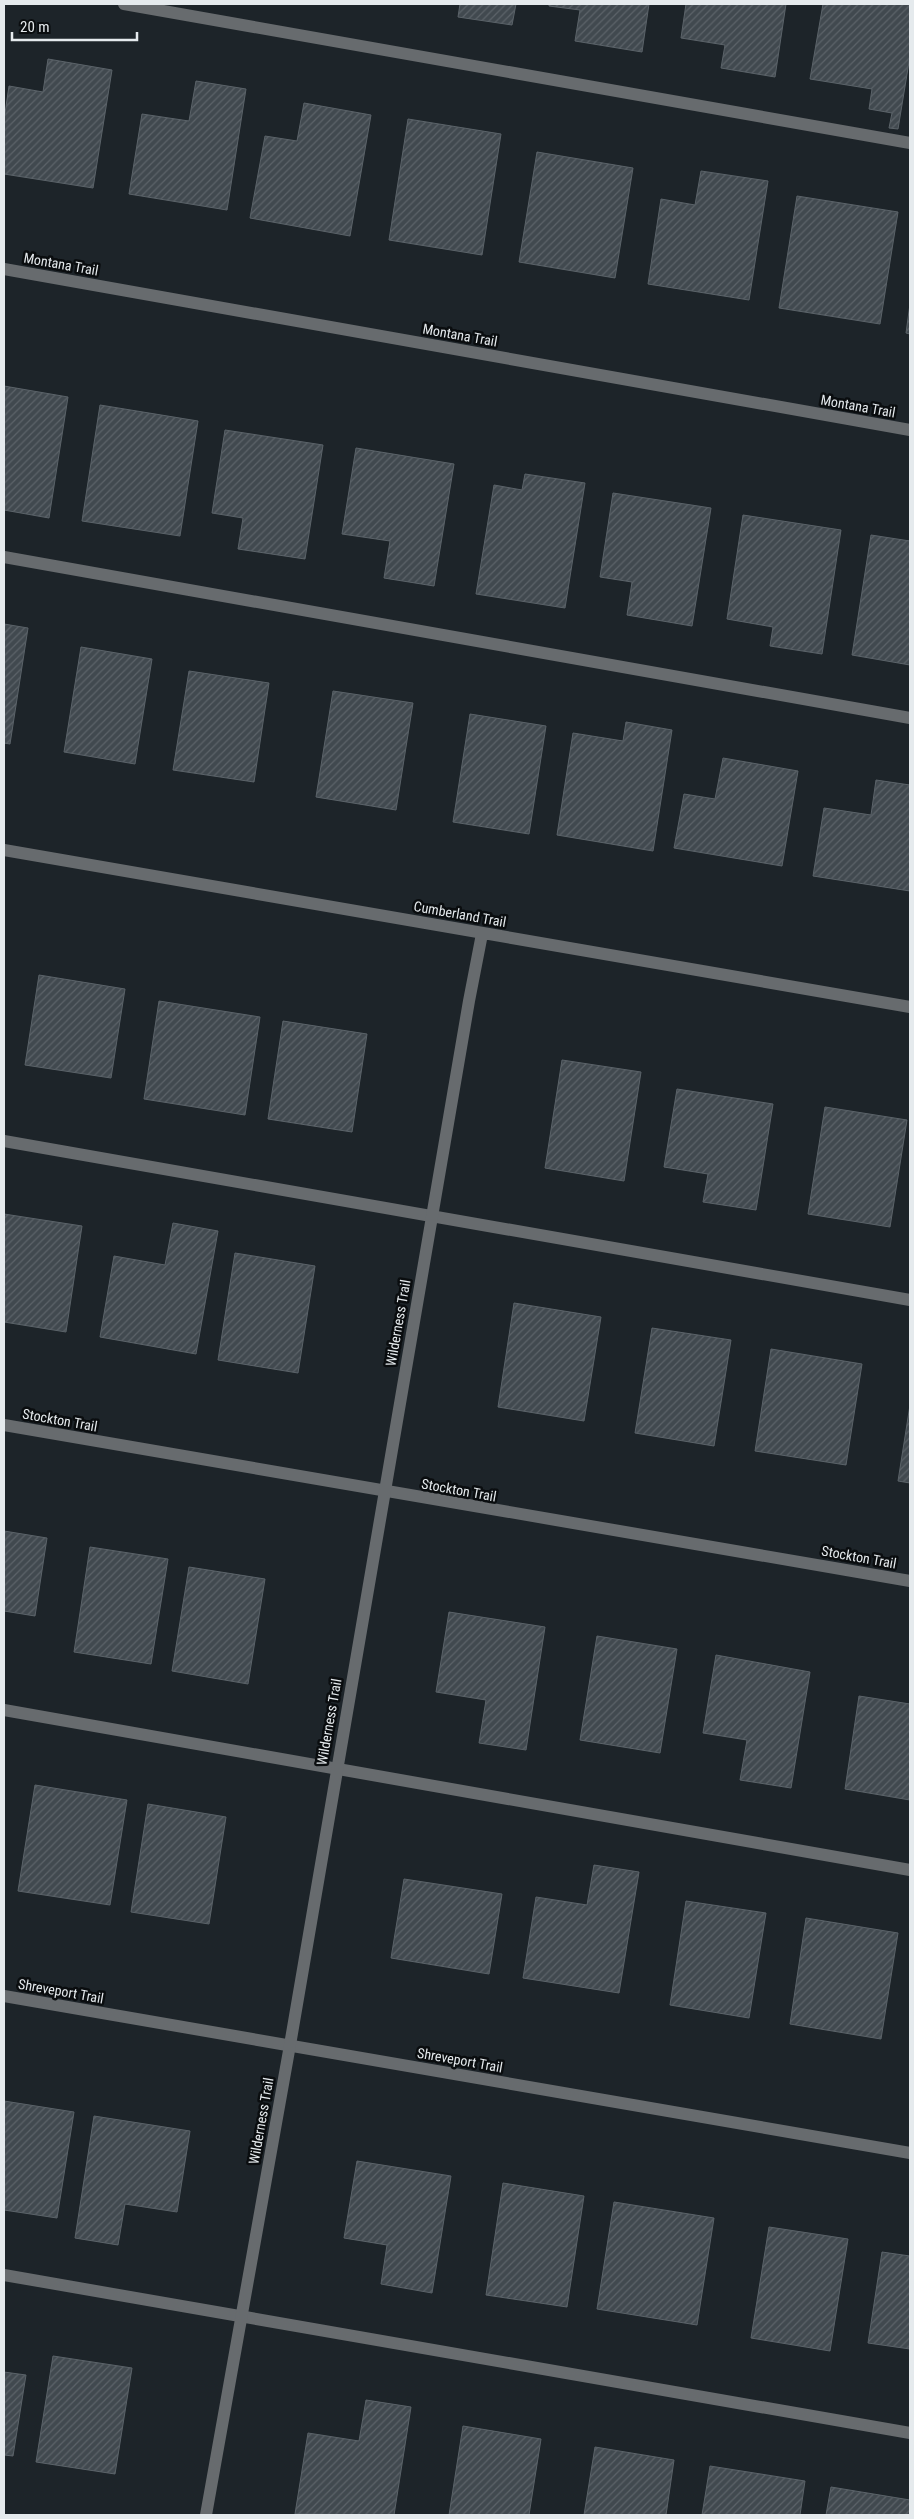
<svg xmlns="http://www.w3.org/2000/svg" width="914" height="2519" viewBox="0 0 914 2519" font-family="'Roboto Condensed',sans-serif">
  <style>
    .building { fill: url(#building-hatch); stroke: #5b6369 }
    .lines { fill: none; stroke-linecap: round; stroke-linejoin: round }
    .service { stroke: #676b6e; stroke-width: 12 }
    .minor { stroke: #676b6e; stroke-width: 12 }
    .tertiary { stroke: #676b6e; stroke-width: 12 }
    .labels { text-anchor: middle; dominant-baseline: central; stroke-width: 5; stroke-linejoin: round; paint-order: stroke }
    .street-label { font-size: 14px; fill: #e5eaed; stroke: #0a0d0f }
  </style>
  <defs>
    <pattern id="building-hatch" width="6" height="6" patternUnits="userSpaceOnUse" patternTransform="scale(1.25)"><rect width="6" height="6" fill="#41494f"/><path d="M-1 1l2-2M0 6l6-6M5 7l2-2" fill="none" stroke="#5c6369"/></pattern>
  </defs>
  <rect width="100%" height="100%" fill="#1d2429"/>
  <!-- building -->
  <path class="building" d="M460 4H516L512 25 458 17Z
    M549 4H649L642 52 575 41 580 10 549 6Z
    M686 4H786L775 77 721 68 725 45 681 38Z
    M823 4H910V56L898 129 889 128 892 113 869 109 872 89 810 79Z
    M48 59 112 70 93 188 4 174V120L9 86 43 92Z
    M196 81 246 89 227 210 129 194 142 114 189 121Z
    M304 103 371 115 350 236 250 218 265 136 297 141Z
    M408 119 501 134 482 255 389 240Z
    M537 152 633 168 615 278 519 262Z
    M701 171 768 181 749 300 648 284 661 199 695 205Z
    M797 196 898 212 880 324 779 308Z
    M910 304V334L906 333Z
    M4 386 68 397 49 518 4 510Z
    M100 405 198 421 180 536 82 521Z
    M225 430 323 445 305 559 238 549 243 518 212 513Z
    M356 448 454 464 434 586 384 578 390 541 342 534Z
    M525 474 585 483 565 608 476 594 494 485 522 490Z
    M613 493 711 508 692 626 627 615 632 582 600 577Z
    M743 515 841 530 822 654 770 646 773 627 727 619Z
    M871 535 910 541V665L852 655Z
    M4 624 28 628 10 744 4 743Z
    M81 647 152 659 135 764 64 752Z
    M189 671 269 683 254 782 173 770Z
    M333 691 413 703 396 810 316 797Z
    M470 714 546 726 529 834 453 822Z
    M626 722 672 730 653 851 557 835 573 733 623 741Z
    M723 758 798 771 782 866 674 848 684 794 715 799Z
    M876 780 910 785V891L813 876 824 808 871 815Z
    M39 975 125 989 111 1078 25 1065Z
    M159 1001 260 1017 245 1115 144 1099Z
    M283 1021 367 1034 352 1132 268 1119Z
    M562 1060 641 1072 624 1181 545 1168Z
    M677 1089 773 1104 756 1210 703 1202 708 1174 664 1167Z
    M825 1107 907 1120 890 1227 808 1214Z
    M4 1214 82 1226 66 1332 4 1322Z
    M173 1223 218 1231 196 1354 100 1337 114 1256 165 1265Z
    M235 1253 315 1266 298 1373 218 1360Z
    M514 1303 601 1317 584 1421 498 1407Z
    M652 1328 731 1340 714 1446 635 1433Z
    M771 1349 862 1364 846 1465 755 1451Z
    M910 1405V1483L898 1481Z
    M4 1531 47 1538 35 1616 4 1611Z
    M90 1547 168 1559 151 1664 74 1652Z
    M189 1567 265 1579 248 1684 172 1671Z
    M449 1612 545 1627 526 1750 479 1743 486 1700 436 1692Z
    M597 1636 677 1649 660 1753 580 1740Z
    M716 1655 810 1672 791 1788 740 1780 747 1740 703 1733Z
    M859 1696 910 1704V1800L845 1789Z
    M35 1785 127 1800 110 1905 18 1891Z
    M148 1804 226 1817 209 1924 131 1912Z
    M594 1865 639 1872 619 1993 523 1978 536 1897 587 1905Z
    M404 1879 502 1894 489 1974 391 1958Z
    M686 1901 766 1913 749 2018 670 2005Z
    M806 1918 898 1933 881 2039 790 2024Z
    M4 2101 74 2112 57 2218 4 2210Z
    M94 2116 190 2131 177 2212 125 2204 118 2245 75 2238Z
    M357 2161 451 2176 432 2293 381 2284 387 2245 344 2238Z
    M503 2183 584 2196 567 2307 486 2295Z
    M614 2202 714 2218 697 2325 597 2309Z
    M769 2227 848 2239 830 2351 751 2338Z
    M882 2252 910 2256V2349L868 2343Z
    M53 2356 132 2368 115 2474 36 2462Z
    M4 2372 26 2375 13 2456 4 2455Z
    M366 2400 411 2407 394 2515 295 2514 308 2433 359 2441Z
    M463 2426 541 2439 529 2515H449Z
    M595 2447 674 2460 666 2515H584Z
    M710 2466 805 2481 800 2515H702Z
    M831 2487 910 2500V2515H826Z"/>
  <g class="lines">
    <!-- service -->
    <path class="service" d="M124 4 910 143
      M4 557 910 718
      M4 1141 910 1300
      M4 1710 910 1870
      M4 2275 910 2433"/>
    <!-- minor -->
    <path class="minor" d="M4 269 910 430
      M4 1425 910 1581
      M4 1996 910 2153"/>
    <!-- tertiary -->
    <path class="tertiary" d="M4 850 910 1007
      M206 2515 290 2045 469 1001 482 934"/>
  </g>
  <g class="labels">
    <!-- street labels -->
    <g class="street-label">
      <text transform="translate(61 264) rotate(10)">Montana Trail</text>
      <text transform="translate(460 335) rotate(10)">Montana Trail</text>
      <text transform="translate(858 406) rotate(10)">Montana Trail</text>
      <text transform="translate(460 914) rotate(10)">Cumberland Trail</text>
      <text transform="translate(398 1323) rotate(-80)">Wilderness Trail</text>
      <text transform="translate(60 1420) rotate(10)">Stockton Trail</text>
      <text transform="translate(459 1490) rotate(10)">Stockton Trail</text>
      <text transform="translate(859 1557) rotate(10)">Stockton Trail</text>
      <text transform="translate(329 1722) rotate(-80)">Wilderness Trail</text>
      <text transform="translate(61 1991) rotate(10)">Shreveport Trail</text>
      <text transform="translate(460 2060) rotate(10)">Shreveport Trail</text>
      <text transform="translate(261 2121) rotate(-80)">Wilderness Trail</text>
    </g>
  </g>
  <!-- border -->
  <rect width="914" height="2519" fill="none" stroke="#e5eaed" stroke-width="10"/>
  <!-- scale -->
  <path d="M12 32v8h125v-8" fill="none" stroke="#e5eaed" stroke-width="2.5"/>
  <text x="20" y="32" font-size="15" fill="#e5eaed" stroke="#0a0d0f" stroke-width="4" paint-order="stroke">20 m</text>
</svg>
